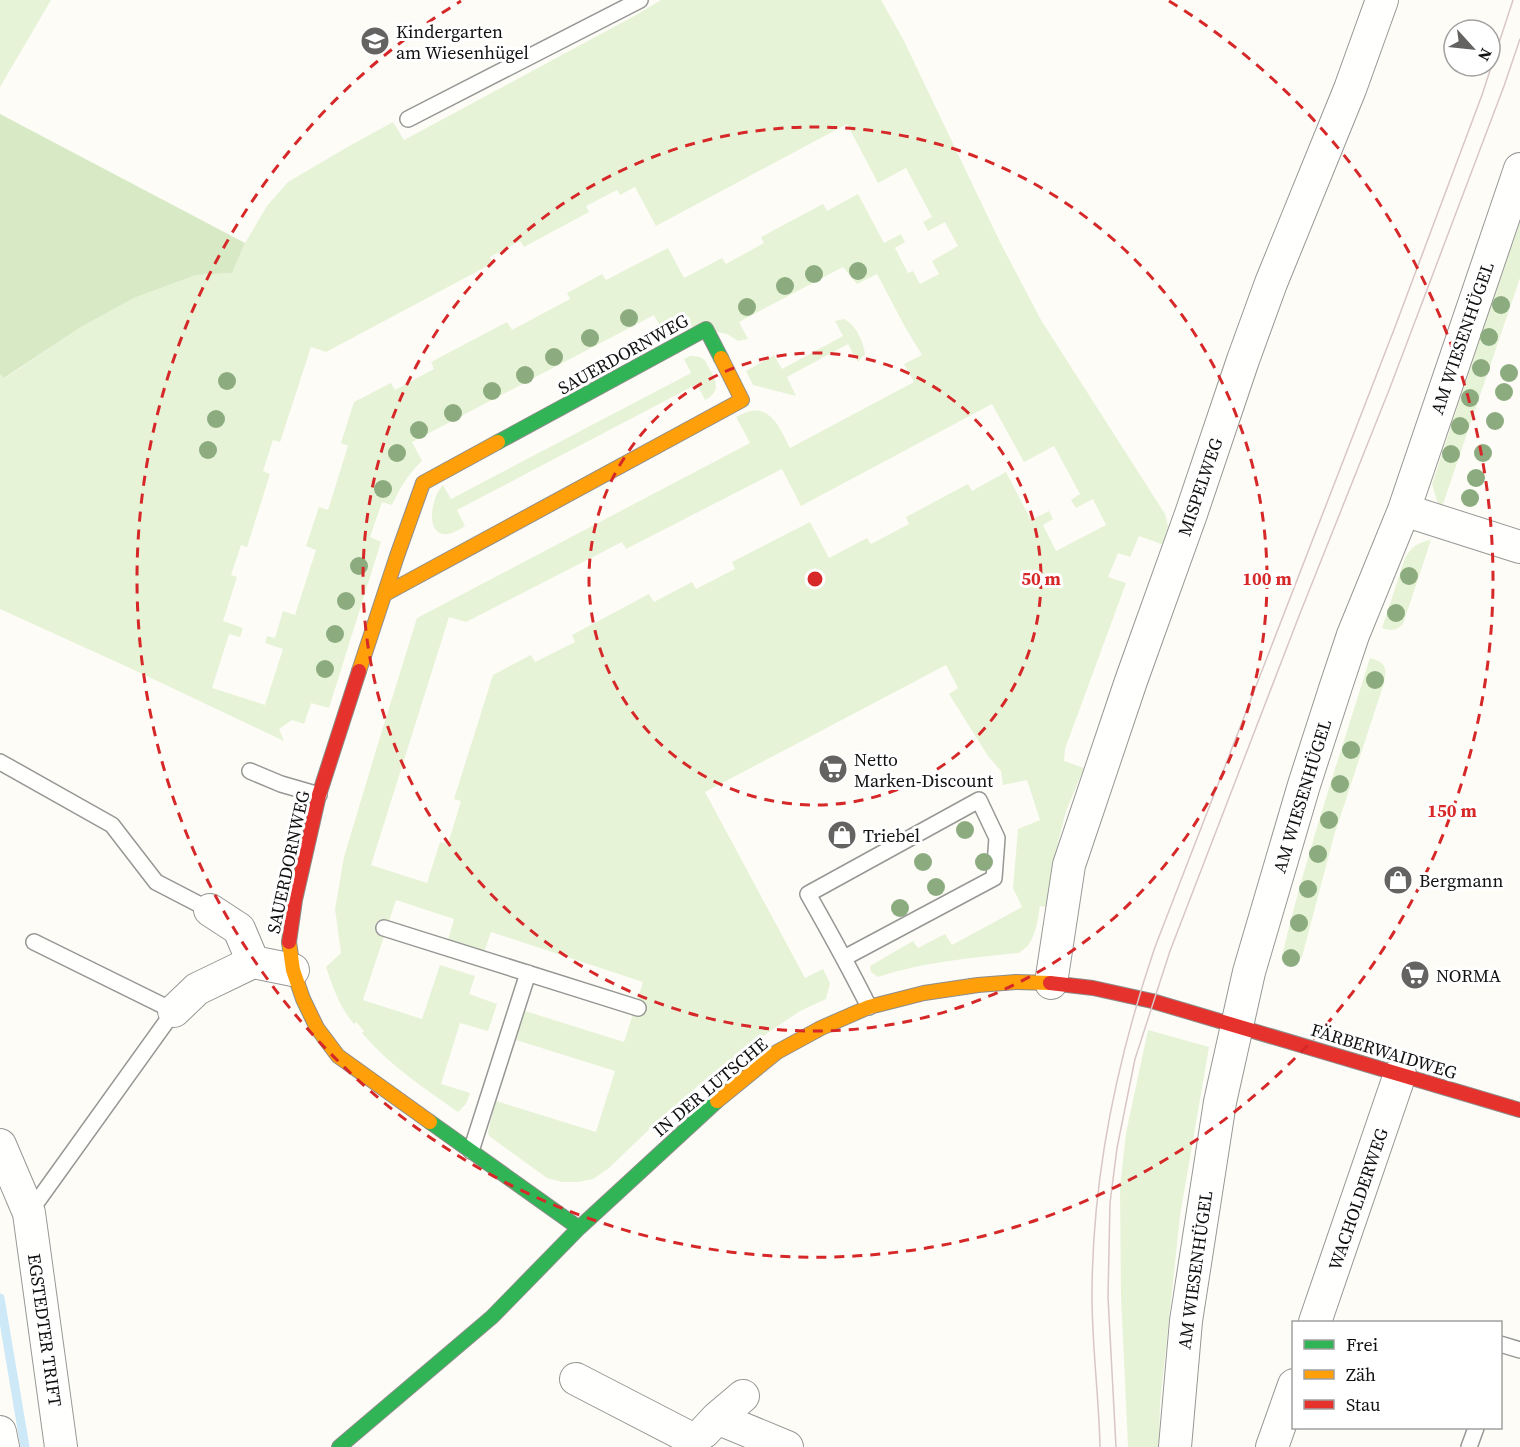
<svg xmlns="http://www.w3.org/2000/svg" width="1520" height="1447" viewBox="0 0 1520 1447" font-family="'Source Serif 4',serif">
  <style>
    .green { fill: #e7f3d7; fill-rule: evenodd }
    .forest { fill: #d8eac5 }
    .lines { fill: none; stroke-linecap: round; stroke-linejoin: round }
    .stream { stroke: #cde8f7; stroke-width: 9 }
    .lane-casing { stroke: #979795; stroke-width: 18 }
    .street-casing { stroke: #979795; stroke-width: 34 }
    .fast-casing { stroke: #8e8d8b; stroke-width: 16 }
    .slow-casing { stroke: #8e8d8b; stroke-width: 16 }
    .jam-casing { stroke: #8e8d8b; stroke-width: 16 }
    .lane { stroke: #fffffe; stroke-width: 15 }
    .street { stroke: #fffffe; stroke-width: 32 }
    .fast { stroke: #30b455; stroke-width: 14 }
    .slow { stroke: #ff9f0a; stroke-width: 14 }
    .jam { stroke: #e5322d; stroke-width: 14 }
    .tram { stroke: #d9c6c7; stroke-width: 1.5 }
    .tree { fill: #8cac80 }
    .ring { fill: none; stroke: #d62828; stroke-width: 3; stroke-dasharray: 10 8 }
    .labels { text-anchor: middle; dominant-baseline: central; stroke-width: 6; stroke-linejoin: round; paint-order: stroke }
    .poi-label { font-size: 18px; fill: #111; stroke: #fff; text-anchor: start }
    .street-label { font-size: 18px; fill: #111; stroke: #fff }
    .centre { fill: #d62828; stroke: #fff; stroke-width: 3 }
    .ring-label { font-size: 18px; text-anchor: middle; font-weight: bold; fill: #d62828; stroke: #fff; stroke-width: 6; stroke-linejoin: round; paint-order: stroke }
  </style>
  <rect width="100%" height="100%" fill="#fdfcf7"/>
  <!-- green -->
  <path class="green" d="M0 0H51L0 87Z
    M661 0H881L903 39 1000 242 1041 320 1165 514 1168 526 1164 545 1139 536 1130 557 1118 553 1108 577 1126 583 1065 749 1064 761 1084 768 1066 811 1055 854 1047 907 1040 906C1038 918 1036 936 1027 947 1026 947 1020 952 1019 953 972 958 923 962 878 977L871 972 870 966 913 941 918 948 945 934 952 945 1022 907 1013 888 1018 829 1040 820 1027 780 1003 785 1001 771 988 756 949 694 958 688 946 665 705 792 805 978 823 969 830 983 826 999 800 1011 747 1047 713 1073 662 1117 609 1168 593 1179 578 1182H562L547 1178 489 1136 488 1132 496 1101 596 1132 615 1071 516 1040 525 1011 624 1042 643 982 491 932 484 952 448 940 454 919 396 900 363 1000 422 1019 440 965 475 976 469 994 497 1004 488 1031 460 1023 441 1084 470 1093 466 1104 458 1112C424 1088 389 1065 362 1033L364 1031 356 1022 354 1024C340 1008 333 987 326 967L341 953 335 909 344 857 380 737 417 618 750 443 736 417C740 415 746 412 750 411 773 407 781 431 790 448L914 382 904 364 922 355 905 327 877 274 857 284 843 267 739 322 748 339 738 341 727 334 680 324 663 332 654 315 412 442 422 461C408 474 400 488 392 505L382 502 370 537 381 542 329 708 311 703 304 724 292 720 279 729 284 741 132 669 0 609V374L5 378 81 327 134 298 196 275 232 273 245 243 267 206 288 182 351 145 393 122 404 140 636 15ZM847 124 878 183 906 168 932 217 923 222 928 231 945 222 958 246 932 261 939 274 920 284 913 271 908 273 895 248 905 242 901 234 884 243 858 194 827 211 823 204 761 237 764 243 726 264 722 258 684 278 668 248 606 280 602 274 567 293 570 299 512 330 507 322 431 362 434 369 395 390 391 383 354 402 341 443 348 446 328 510 319 507 306 546 316 550 295 615 283 611 275 638 267 636 265 643 283 649 265 705 212 688 229 634 240 637 243 628 223 621 237 577 231 575 241 545 247 547 270 474 263 471 273 440 280 442 311 347 326 352 493 263 490 257 520 241 524 247 589 212 586 206 617 190 620 195 635 187 656 226ZM992 404 1024 462 1054 446 1080 494 1071 500 1076 508 1093 499 1106 525 1056 551 1043 525 1053 519 1049 511 1031 520 1006 472 972 491 968 484 906 517 909 524 871 544 867 538 829 558 810 522 732 562 735 569 696 589 692 582 654 602 649 594 572 635 575 642 535 662 531 655 493 675 454 799 461 801 448 844 440 842 427 883 371 865 449 617 466 622 622 542 626 549 782 469 801 506Z
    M1520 218V278L1442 507 1437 501 1432 484Z
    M844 319C856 325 863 341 865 354L858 362 848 344 787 377 796 396 753 385 746 371 774 355 782 369 843 336 835 321Z
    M690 356C695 356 701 356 704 360 707 362 707 365 709 368 717 382 721 391 705 400L697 384 457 510 465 526C460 529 454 533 448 534 423 537 432 495 443 485L451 499 691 373 684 359Z
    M1431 540 1403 624C1396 631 1392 631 1382 628L1405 558C1412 546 1419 542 1431 540Z
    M1370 658C1386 662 1387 668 1384 683L1334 836 1302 957 1292 964 1281 960C1305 858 1339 758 1370 658Z
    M1148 1030 1209 1047 1180 1216 1160 1404 1159 1447H1128L1121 1296 1120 1188 1126 1133Z"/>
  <!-- forest -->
  <path class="forest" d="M0 114 245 243 232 273 196 275 134 298 81 327 4 378 0 374Z"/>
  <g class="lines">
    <!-- stream -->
    <path class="stream" d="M0 1298 25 1447"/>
    <!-- lane casing -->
    <g class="lane-casing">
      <path id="lane" d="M408 119 640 0
        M0 762 112 825 156 882 210 910
        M250 771 281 784 319 795
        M384 928 638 1008
        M844 958 994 878 997 838 979 800 808 894C829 931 850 969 869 1007
        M471 1151 528 973
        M29 1213 174 1011 34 942
        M1500 1344 1520 1350
        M1469 1447 1476 1428"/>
    </g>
    <!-- street casing -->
    <g class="street-casing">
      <path id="street" d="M1404 510 1520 547
        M210 910 239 929 253 962
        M1051 983 1069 865 1131 681 1191 514 1243 360 1271 283 1350 89 1382 0
        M174 1011 197 989 253 962 293 970
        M0 1145 29 1213 61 1447
        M1315 1322 1400 1074
        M576 1379 696 1441
        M717 1418 787 1447
        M0 1432 3 1447
        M704 1432 717 1418 743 1396
        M1175 1447 1186 1321 1220 1102 1249 972 1304 785 1336 686 1353 635 1404 510 1520 169
        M1272 1447 1294 1385"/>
    </g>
    <!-- fast casing -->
    <g class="fast-casing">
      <path id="fast" d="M498 442 706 329 721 358
        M430 1122 579 1228
        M339 1447 492 1317 579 1228 717 1101"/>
    </g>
    <!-- slow casing -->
    <g class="slow-casing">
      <path id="slow" d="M385 594 742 400 721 358
        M359 671 397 556 423 483 498 442
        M289 942 293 970 303 999 317 1028 338 1056 430 1122
        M717 1101 777 1052 821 1028 869 1007 924 993 978 985 1016 982 1050 983"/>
    </g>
    <!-- jam casing -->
    <g class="jam-casing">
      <path id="jam" d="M289 942 295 900 319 795 359 671
        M1050 983 1093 988 1152 1001 1520 1110"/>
    </g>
    <!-- lane -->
    <use href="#lane" class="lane"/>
    <!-- street -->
    <use href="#street" class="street"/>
    <!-- fast -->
    <use href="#fast" class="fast"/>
    <!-- slow -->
    <use href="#slow" class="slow"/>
    <!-- jam -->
    <use href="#jam" class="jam"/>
    <!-- tram -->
    <path class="tram" d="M1100 1447C1099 1397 1092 1347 1092 1296 1092 1177 1117 1059 1155 947L1395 327 1482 95 1513 0
      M1116 1447 1108 1297 1110 1203 1117 1148 1135 1059 1170 951 1299 616 1391 385 1504 86 1520 39"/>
  </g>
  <!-- trees -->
  <g class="tree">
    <circle cx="858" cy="271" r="9"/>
    <circle cx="814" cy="274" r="9"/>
    <circle cx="785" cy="286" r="9"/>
    <circle cx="1501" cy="305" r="9"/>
    <circle cx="747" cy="307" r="9"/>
    <circle cx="629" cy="318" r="9"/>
    <circle cx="1489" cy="337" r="9"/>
    <circle cx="590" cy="338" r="9"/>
    <circle cx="554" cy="357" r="9"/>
    <circle cx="1481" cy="368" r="9"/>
    <circle cx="1509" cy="373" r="9"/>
    <circle cx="525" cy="375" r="9"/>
    <circle cx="227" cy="381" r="9"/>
    <circle cx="492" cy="391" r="9"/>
    <circle cx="1504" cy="392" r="9"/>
    <circle cx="1470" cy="398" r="9"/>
    <circle cx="453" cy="413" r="9"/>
    <circle cx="216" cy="419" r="9"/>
    <circle cx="1495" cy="421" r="9"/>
    <circle cx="1460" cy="426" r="9"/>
    <circle cx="419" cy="430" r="9"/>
    <circle cx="208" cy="450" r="9"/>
    <circle cx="397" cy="453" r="9"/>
    <circle cx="1483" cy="453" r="9"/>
    <circle cx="1451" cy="454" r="9"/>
    <circle cx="1476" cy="478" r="9"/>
    <circle cx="383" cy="489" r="9"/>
    <circle cx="1470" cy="498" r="9"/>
    <circle cx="359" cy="566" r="9"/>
    <circle cx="1409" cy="576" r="9"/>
    <circle cx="346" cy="601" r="9"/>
    <circle cx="1396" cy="613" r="9"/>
    <circle cx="335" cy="634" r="9"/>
    <circle cx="325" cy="669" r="9"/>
    <circle cx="1375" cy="680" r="9"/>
    <circle cx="1351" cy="750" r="9"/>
    <circle cx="1340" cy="784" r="9"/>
    <circle cx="1329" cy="820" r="9"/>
    <circle cx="965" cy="830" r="9"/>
    <circle cx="1318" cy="854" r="9"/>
    <circle cx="923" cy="862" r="9"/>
    <circle cx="984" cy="862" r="9"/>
    <circle cx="936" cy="887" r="9"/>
    <circle cx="1308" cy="889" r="9"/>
    <circle cx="900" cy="908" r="9"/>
    <circle cx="1299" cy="923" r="9"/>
    <circle cx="1291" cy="958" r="9"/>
  </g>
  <!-- distance rings -->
  <g class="ring">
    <circle cx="815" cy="579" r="226"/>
    <circle cx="815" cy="579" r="452"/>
    <path d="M1169 1A678 678 0 1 1 461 1"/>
  </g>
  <!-- icons -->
  <defs>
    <g id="school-disc" transform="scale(1.5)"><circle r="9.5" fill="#646362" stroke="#fff"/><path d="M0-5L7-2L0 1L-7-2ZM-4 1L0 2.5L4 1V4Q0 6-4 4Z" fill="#fff"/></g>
    <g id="supermarket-disc" transform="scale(1.5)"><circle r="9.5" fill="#646362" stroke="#fff"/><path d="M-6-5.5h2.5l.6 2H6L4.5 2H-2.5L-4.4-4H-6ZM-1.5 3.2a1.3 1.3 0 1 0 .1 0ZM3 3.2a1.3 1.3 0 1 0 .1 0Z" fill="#fff"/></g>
    <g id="shop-disc" transform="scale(1.5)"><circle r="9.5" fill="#646362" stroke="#fff"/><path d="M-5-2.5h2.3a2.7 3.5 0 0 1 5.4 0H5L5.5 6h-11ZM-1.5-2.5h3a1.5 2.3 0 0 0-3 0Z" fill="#fff"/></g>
  </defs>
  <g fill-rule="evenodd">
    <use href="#school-disc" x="375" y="41"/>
    <use href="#supermarket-disc" x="833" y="769"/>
    <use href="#shop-disc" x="842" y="835"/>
    <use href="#shop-disc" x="1398" y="880"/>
    <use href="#supermarket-disc" x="1415" y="975"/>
  </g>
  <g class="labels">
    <!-- poi labels -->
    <g class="poi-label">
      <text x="396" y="31">Kindergarten<tspan x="396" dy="21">am Wiesenhügel</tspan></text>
      <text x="854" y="759">Netto<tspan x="854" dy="21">Marken-Discount</tspan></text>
      <text x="863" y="835">Triebel</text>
      <text x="1419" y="880">Bergmann</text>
      <text x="1436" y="975">NORMA</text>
    </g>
    <!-- street labels -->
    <g class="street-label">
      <text transform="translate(1462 338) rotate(-71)">AM WIESENHÜGEL</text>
      <text transform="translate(623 354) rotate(-29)">SAUERDORNWEG</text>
      <text transform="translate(1200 487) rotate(-71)">MISPELWEG</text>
      <text transform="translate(1302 796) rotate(-73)">AM WIESENHÜGEL</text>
      <text transform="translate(288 862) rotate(-78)">SAUERDORNWEG</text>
      <text transform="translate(1384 1051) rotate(17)">FÄRBERWAIDWEG</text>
      <text transform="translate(710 1087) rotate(-40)">IN DER LUTSCHE</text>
      <text transform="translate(1358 1199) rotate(-71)">WACHOLDERWEG</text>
      <text transform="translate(1195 1270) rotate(-82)">AM WIESENHÜGEL</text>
      <text transform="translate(45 1330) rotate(82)">EGSTEDTER TRIFT</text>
    </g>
  </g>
  <circle cx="815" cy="579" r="9" class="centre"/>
  <g class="ring-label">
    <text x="1041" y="585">50 m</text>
    <text x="1267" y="585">100 m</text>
    <text x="1452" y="817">150 m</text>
  </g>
  <!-- legend -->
  <rect x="1292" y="1321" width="210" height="108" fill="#ffffff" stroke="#a0a0a0" stroke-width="1.5"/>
  <rect x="1304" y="1340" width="30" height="9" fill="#30b455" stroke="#a0a0a0" stroke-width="1.5"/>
  <text x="1346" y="1351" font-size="18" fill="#111111">Frei</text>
  <rect x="1304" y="1370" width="30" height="9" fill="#ff9f0a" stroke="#a0a0a0" stroke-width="1.5"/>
  <text x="1346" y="1381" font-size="18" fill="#111111">Zäh</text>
  <rect x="1304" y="1400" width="30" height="9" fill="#e5322d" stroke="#a0a0a0" stroke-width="1.5"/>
  <text x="1346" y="1411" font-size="18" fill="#111111">Stau</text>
  <!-- north arrow -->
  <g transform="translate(1472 48) rotate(117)"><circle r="28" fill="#ffffff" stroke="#a0a0a0" stroke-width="1.5"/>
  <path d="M0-4.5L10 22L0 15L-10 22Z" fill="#646362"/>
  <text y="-9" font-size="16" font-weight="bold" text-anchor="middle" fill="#111111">N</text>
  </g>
</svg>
